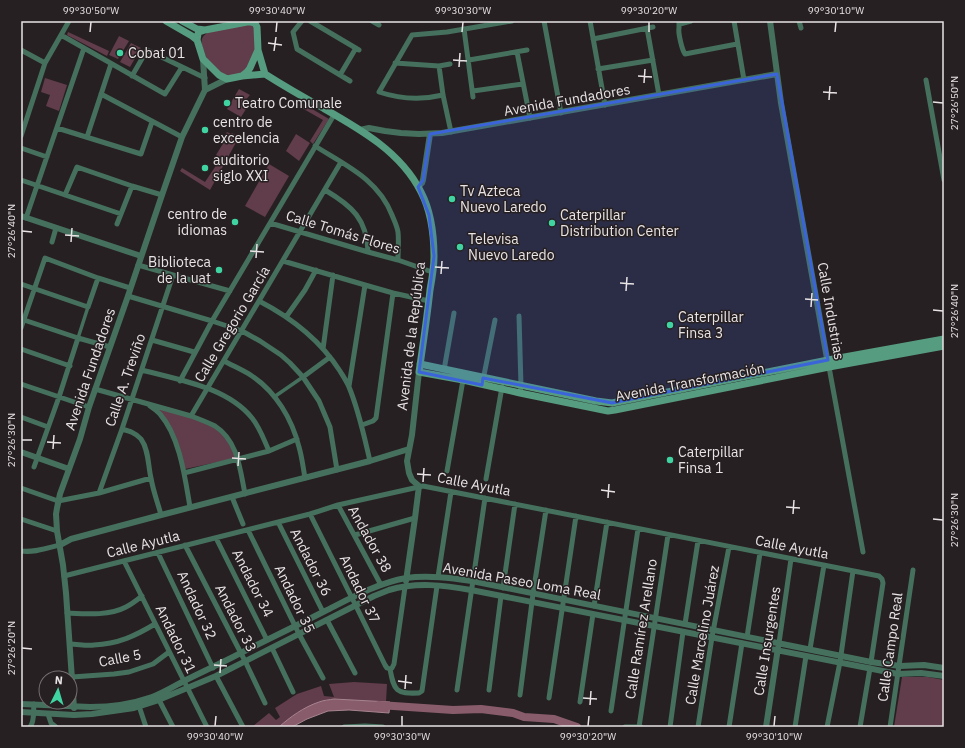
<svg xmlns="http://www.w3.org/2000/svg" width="965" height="748" viewBox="0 0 965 748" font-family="'IBM Plex Sans',sans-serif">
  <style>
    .green { fill: #613c4a }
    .water { fill: #895c6c; stroke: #a68490 }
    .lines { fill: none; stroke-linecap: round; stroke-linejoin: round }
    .river { stroke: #895c6c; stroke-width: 8 }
    .pedestrian { stroke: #45705e; stroke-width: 3.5 }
    .minor { stroke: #45705e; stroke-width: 5 }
    .tertiary { stroke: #45705e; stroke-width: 6 }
    .secondary { stroke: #569c80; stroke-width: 7 }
    .marked { fill: #3b64da; fill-opacity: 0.2; stroke: #3b64da; stroke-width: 3; stroke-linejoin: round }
    .ticks { fill: none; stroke: #e8e3e5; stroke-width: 1.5 }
    .poi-dot { fill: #3fd4a2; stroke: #272022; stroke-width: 1.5 }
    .labels { text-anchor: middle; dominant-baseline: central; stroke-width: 3; stroke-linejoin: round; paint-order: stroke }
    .poi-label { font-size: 14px; fill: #e8e3e5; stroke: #272022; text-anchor: start }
    .street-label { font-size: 14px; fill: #e8e3e5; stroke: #272022 }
    .neatline { fill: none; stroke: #e8e3e5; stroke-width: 1.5 }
    .ticks-label { font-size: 10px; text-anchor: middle; fill: #e8e3e5 }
  </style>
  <rect width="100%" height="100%" fill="#272022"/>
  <!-- green -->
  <path class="green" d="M247 23 255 25 257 49 253 59 242 74 223 76C218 71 212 66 208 60 206 58 205 54 204 51 201 43 199 37 209 32Z
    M68 32 109 51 107 56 67 35Z
    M119 36 129 41 118 59 109 55Z
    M131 43 141 48 130 67 120 62Z
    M45 78 67 85 59 111 46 106 50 95 41 92Z
    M239 89 250 95 243 103 248 106 241 117 227 109Z
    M302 103 329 119 313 144 310 141 323 120 300 107Z
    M227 132 231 134 232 133 239 137 210 190 180 171 182 168 205 182 219 161V157L216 155 227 137 225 135Z
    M296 134 310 143 299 161 286 151Z
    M269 164 289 176 265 217 245 206Z
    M151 405 206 421 223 433 237 458 185 469 176 440Z
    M902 677H928L944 680V727H894Z
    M354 682 387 684 386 702 334 699 319 702 297 713 279 727H252L269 713 276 720 280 717 275 708 297 694 321 686 324 696 334 697 329 684Z"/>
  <!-- water -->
  <path class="water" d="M334 699 390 702 389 713 349 710 328 711 307 719 292 727H279C290 717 304 707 319 702 324 700 329 700 334 699Z"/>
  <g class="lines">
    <!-- river -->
    <path class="river" d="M379 705 453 710 481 709 513 713 524 717 554 719 577 727"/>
    <!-- pedestrian -->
    <path class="pedestrian" d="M78 338 88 307
      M274 397 303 377"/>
    <!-- minor -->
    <path class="minor" d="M302 21 293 32 297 49 350 81
      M310 21 359 50
      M372 21 379 25
      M544 21 561 113
      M590 21 605 105
      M679 21C679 23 679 25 679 28 678 33 682 50 685 54L737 44
      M734 21 744 80
      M799 21 801 28
      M680 24 691 21
      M647 28 659 95
      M464 29 473 97
      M61 35 165 94 182 67
      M593 39 653 27
      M21 50 45 63
      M517 52 530 118
      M469 60 527 50
      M395 63 439 66 450 64
      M439 66 443 95 451 132
      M598 69 653 60
      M340 75 356 48
      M132 76 147 50 205 78
      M926 80 944 180
      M473 91 523 84
      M101 94 182 137
      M443 95C422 100 400 99 379 92L412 35 447 32 512 21
      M57 128 141 154 152 122
      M21 136 45 63 69 21
      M87 137 111 64
      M315 146C345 165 378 179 392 215 394 220 397 226 398 232 399 241 398 251 398 260
      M21 148 47 157
      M21 180 121 214
      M325 190C352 206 367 219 368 252
      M65 195 77 167 132 186 162 195
      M26 218 84 48
      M270 223 368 252 398 260 432 272
      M117 224 132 186
      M52 242 56 228
      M283 261 365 285 393 293 429 301
      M138 265 173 275 230 291
      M21 284 88 307 98 278
      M128 296 212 321 242 331 260 341 281 355 290 363 303 377 319 401 330 427 337 470
      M259 301C292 318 320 340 340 371 343 376 347 382 349 387 359 411 364 436 370 461
      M519 316 521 386 520 393
      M286 317 305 290 316 270
      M24 320 78 338 110 347
      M21 328 45 258 98 278 130 288
      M152 340 194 352
      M21 349 70 366
      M323 349 333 275
      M224 361C233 366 243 370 252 376 276 392 292 419 299 447 302 457 303 467 305 478
      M829 367 863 552
      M142 370C179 380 227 387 252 418 260 428 264 440 269 451
      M444 370 454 313
      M303 377 330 357
      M483 380 495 320
      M180 381 212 321 334 115
      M21 384 89 407
      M349 386 365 285
      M95 389 191 416C199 419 207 422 215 426 238 441 240 469 245 494
      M150 406C153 408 157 411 160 414 180 437 185 478 190 507
      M191 416 341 162
      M21 417 48 427
      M362 425 373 421 376 418 393 293
      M122 429C129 431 136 433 141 439 149 450 148 466 151 478 153 491 158 503 161 515
      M34 467 59 397 78 338
      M447 471 463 380
      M184 473 269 451 297 439
      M486 479 502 387
      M21 488 58 501 99 493 151 478
      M99 493 122 429 173 275
      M232 497 243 524
      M338 505 381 585
      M310 514 352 598 385 665 387 668 390 669 392 668 394 664 405 587
      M21 519 57 531
      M278 522 323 612
      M248 530 299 634 323 678
      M355 535 415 518
      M216 538 267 640
      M185 545 245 661 265 703
      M21 551C34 553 47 548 60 545
      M158 553 213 668
      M124 561 207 727
      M64 576 310 514 338 505 423 486 879 576 882 579 883 583 871 662
      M438 577 451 492
      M503 588 515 504
      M594 606 607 522
      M67 613C86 614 109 616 126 607 132 604 137 600 142 596
      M327 620 355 673
      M685 624 698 541
      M747 637 760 553
      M779 643 791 559
      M70 644C78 644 86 646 94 645 118 644 135 636 155 624
      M272 648 293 692
      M810 649 824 565
      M390 669C394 691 396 694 419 693L422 691 437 586
      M216 676 243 727
      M72 677 114 674 129 672 153 664 169 652
      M457 690 485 498
      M489 690 501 596
      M520 695 533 594 546 510
      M549 698 576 516
      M159 700 173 727
      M580 702 593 614
      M138 703 146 727
      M611 711 638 529
      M48 714 51 723 56 727
      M30 727C35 721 33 712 34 704
      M344 727 365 726 383 727
      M625 727H641
      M639 727 668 535
      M670 727 683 632
      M698 727 712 637 729 547
      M729 727 742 643
      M795 727 806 656
      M827 727 840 662 853 571
      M860 727 870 668
      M890 727 913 570"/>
    <!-- tertiary -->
    <path class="tertiary" d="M770 21 781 103 828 364
      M205 90 227 79
      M360 130 369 128 385 131 401 133 419 134 442 133 777 74
      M418 187 422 183 423 180 430 134
      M21 216 141 256
      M21 452 69 469
      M60 545 71 539 161 515 370 461 409 449
      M406 581 415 518 419 486 412 480 409 473 407 461 412 435 419 372
      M21 704 90 707C111 707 132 704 152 697 163 693 174 686 184 681 200 673 215 666 231 658 262 642 294 627 325 611 351 598 378 583 406 578 428 575 451 578 472 581L871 662 900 666 924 665 944 668
      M74 708 66 593 63 565 57 531 56 514 57 508 60 494 80 439 89 407 128 296 162 195 182 137 205 90 203 59
      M21 712 74 715 92 714 134 708 156 701 216 676 374 596C379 594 384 592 389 590 416 582 444 585 471 590L898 674 921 673 944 676
      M766 727 778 648"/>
    <!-- secondary -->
    <path class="secondary" d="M166 21 192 36 197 40
      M182 21 197 29 205 30
      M258 50 265 74
      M265 74C284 86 303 97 323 108 360 129 401 152 421 192 431 211 434 236 434 257 434 268 432 279 430 290 427 318 423 345 419 372L463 380 520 393 608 411 615 410 829 367 944 346
      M242 76 247 72 250 68 258 50 257 27 255 23 251 22H247L205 30 199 32 198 34 197 40 203 59 219 75 227 79 242 76 265 74
      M420 364 596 401 612 403 828 360 944 339"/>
  </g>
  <!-- marked area -->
  <path class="marked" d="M777 74 828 360 612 403 483 378 482 385 419 372 434 256 429 215 418 187 423 180 430 134Z"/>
  <!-- ticks -->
  <path class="ticks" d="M90 32 91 22M276 32 277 22M462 32 463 22M649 32V22M835 32 836 22M268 43 282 45M274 51 276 37M453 60 467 61M459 67 460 53M638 76 652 77M644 83 645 69M823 92 837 93M829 100 830 86M933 102 943 103M22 231 32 232M65 235 79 236M71 242 72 228M250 251 264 252M256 258 257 244M435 267 449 268M441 274 442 261M620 283 634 284M626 291 627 277M805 299 818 300M811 307 812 293M933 310 943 311M22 440H32M47 442 61 443M53 449 54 435M232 458 246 459M238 466 239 452M417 474 431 475M423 482 424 468M601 490 615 492M608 498 609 484M786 507 800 508M793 514 794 500M933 519 943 520M22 648 32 649M214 665 227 666M220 673 221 659M398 681 412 683M405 689 406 675M583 698 597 699M590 705 591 691M215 726 216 716M402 726V716M588 726 589 716M774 726 775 716"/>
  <!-- markers -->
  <g class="poi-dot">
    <circle cx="120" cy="53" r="4"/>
    <circle cx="227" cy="103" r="4"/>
    <circle cx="205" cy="130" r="4"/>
    <circle cx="205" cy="168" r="4"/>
    <circle cx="452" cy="199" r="4"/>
    <circle cx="235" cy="222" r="4"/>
    <circle cx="552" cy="223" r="4"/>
    <circle cx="460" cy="247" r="4"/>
    <circle cx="219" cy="270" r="4"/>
    <circle cx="670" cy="325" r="4"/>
    <circle cx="670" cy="460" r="4"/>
  </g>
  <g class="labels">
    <!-- poi labels -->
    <g class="poi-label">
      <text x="128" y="53">Cobat 01</text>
      <text x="235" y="103">Teatro Comunale</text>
      <text x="213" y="122">centro de<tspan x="213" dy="16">excelencia</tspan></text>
      <text x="213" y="160">auditorio<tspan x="213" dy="16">siglo XXI</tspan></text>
      <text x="460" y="191">Tv Azteca<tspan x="460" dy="16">Nuevo Laredo</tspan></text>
      <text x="227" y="214" text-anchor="end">centro de<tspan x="227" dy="16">idiomas</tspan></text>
      <text x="560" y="215">Caterpillar<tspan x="560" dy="16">Distribution Center</tspan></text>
      <text x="468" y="239">Televisa<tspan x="468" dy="16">Nuevo Laredo</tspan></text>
      <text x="211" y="262" text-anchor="end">Biblioteca<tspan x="211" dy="16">de la uat</tspan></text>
      <text x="678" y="317">Caterpillar<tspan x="678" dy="16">Finsa 3</tspan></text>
      <text x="678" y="452">Caterpillar<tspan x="678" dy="16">Finsa 1</tspan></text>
    </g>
    <!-- street labels -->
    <g class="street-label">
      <text transform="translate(567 100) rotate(-10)">Avenida Fundadores</text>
      <text transform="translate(343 232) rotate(17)">Calle Tomás Flores</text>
      <text transform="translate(831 311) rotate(80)">Calle Industrias</text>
      <text transform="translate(232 324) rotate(-59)">Calle Gregorio García</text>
      <text transform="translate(411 336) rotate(-83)">Avenida de la República</text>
      <text transform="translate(90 369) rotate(-71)">Avenida Fundadores</text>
      <text transform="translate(125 380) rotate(-71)">Calle A. Treviño</text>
      <text transform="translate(690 382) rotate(-11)">Avenida Transformación</text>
      <text transform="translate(474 484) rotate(11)">Calle Ayutla</text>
      <text transform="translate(370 539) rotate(61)">Andador 38</text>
      <text transform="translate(143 544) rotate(-14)">Calle Ayutla</text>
      <text transform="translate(792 547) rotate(11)">Calle Ayutla</text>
      <text transform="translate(311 562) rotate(63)">Andador 36</text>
      <text transform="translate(522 581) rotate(10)">Avenida Paseo Loma Real</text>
      <text transform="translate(253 583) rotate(63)">Andador 34</text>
      <text transform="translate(360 589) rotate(64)">Andador 37</text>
      <text transform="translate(295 599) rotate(64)">Andador 35</text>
      <text transform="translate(197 605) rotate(65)">Andador 32</text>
      <text transform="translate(236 618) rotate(63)">Andador 33</text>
      <text transform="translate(641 629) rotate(-81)">Calle Ramírez Arellano</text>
      <text transform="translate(702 635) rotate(-80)">Calle Marcelino Juárez</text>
      <text transform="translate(176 639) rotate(64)">Andador 31</text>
      <text transform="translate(767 641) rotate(-81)">Calle Insurgentes</text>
      <text transform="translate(890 647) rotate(-82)">Calle Campo Real</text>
      <text transform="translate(120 658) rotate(-11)">Calle 5</text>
    </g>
  </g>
  <!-- border -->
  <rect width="965" height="748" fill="none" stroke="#272022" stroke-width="44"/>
  <!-- north arrow -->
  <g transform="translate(58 690) rotate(5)"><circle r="19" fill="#272022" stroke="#746e70"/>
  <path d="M0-3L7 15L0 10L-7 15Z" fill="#3fd4a2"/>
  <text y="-6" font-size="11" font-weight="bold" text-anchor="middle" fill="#e8e3e5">N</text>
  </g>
  <rect x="22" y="22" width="921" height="704" class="neatline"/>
  <g class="ticks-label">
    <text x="91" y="14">99°30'50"W</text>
    <text x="277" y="14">99°30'40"W</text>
    <text x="463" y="14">99°30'30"W</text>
    <text x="649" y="14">99°30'20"W</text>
    <text x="836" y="14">99°30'10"W</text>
    <text transform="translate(954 103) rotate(-90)" y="4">27°26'50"N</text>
    <text transform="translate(11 231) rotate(-90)" y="4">27°26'40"N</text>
    <text transform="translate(954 311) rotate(-90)" y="4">27°26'40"N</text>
    <text transform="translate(11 440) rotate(-90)" y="4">27°26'30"N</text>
    <text transform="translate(954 520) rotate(-90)" y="4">27°26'30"N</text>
    <text transform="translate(11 648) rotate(-90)" y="4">27°26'20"N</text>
    <text x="215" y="740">99°30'40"W</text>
    <text x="402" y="740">99°30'30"W</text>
    <text x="588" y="740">99°30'20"W</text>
    <text x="774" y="740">99°30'10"W</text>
  </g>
</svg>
